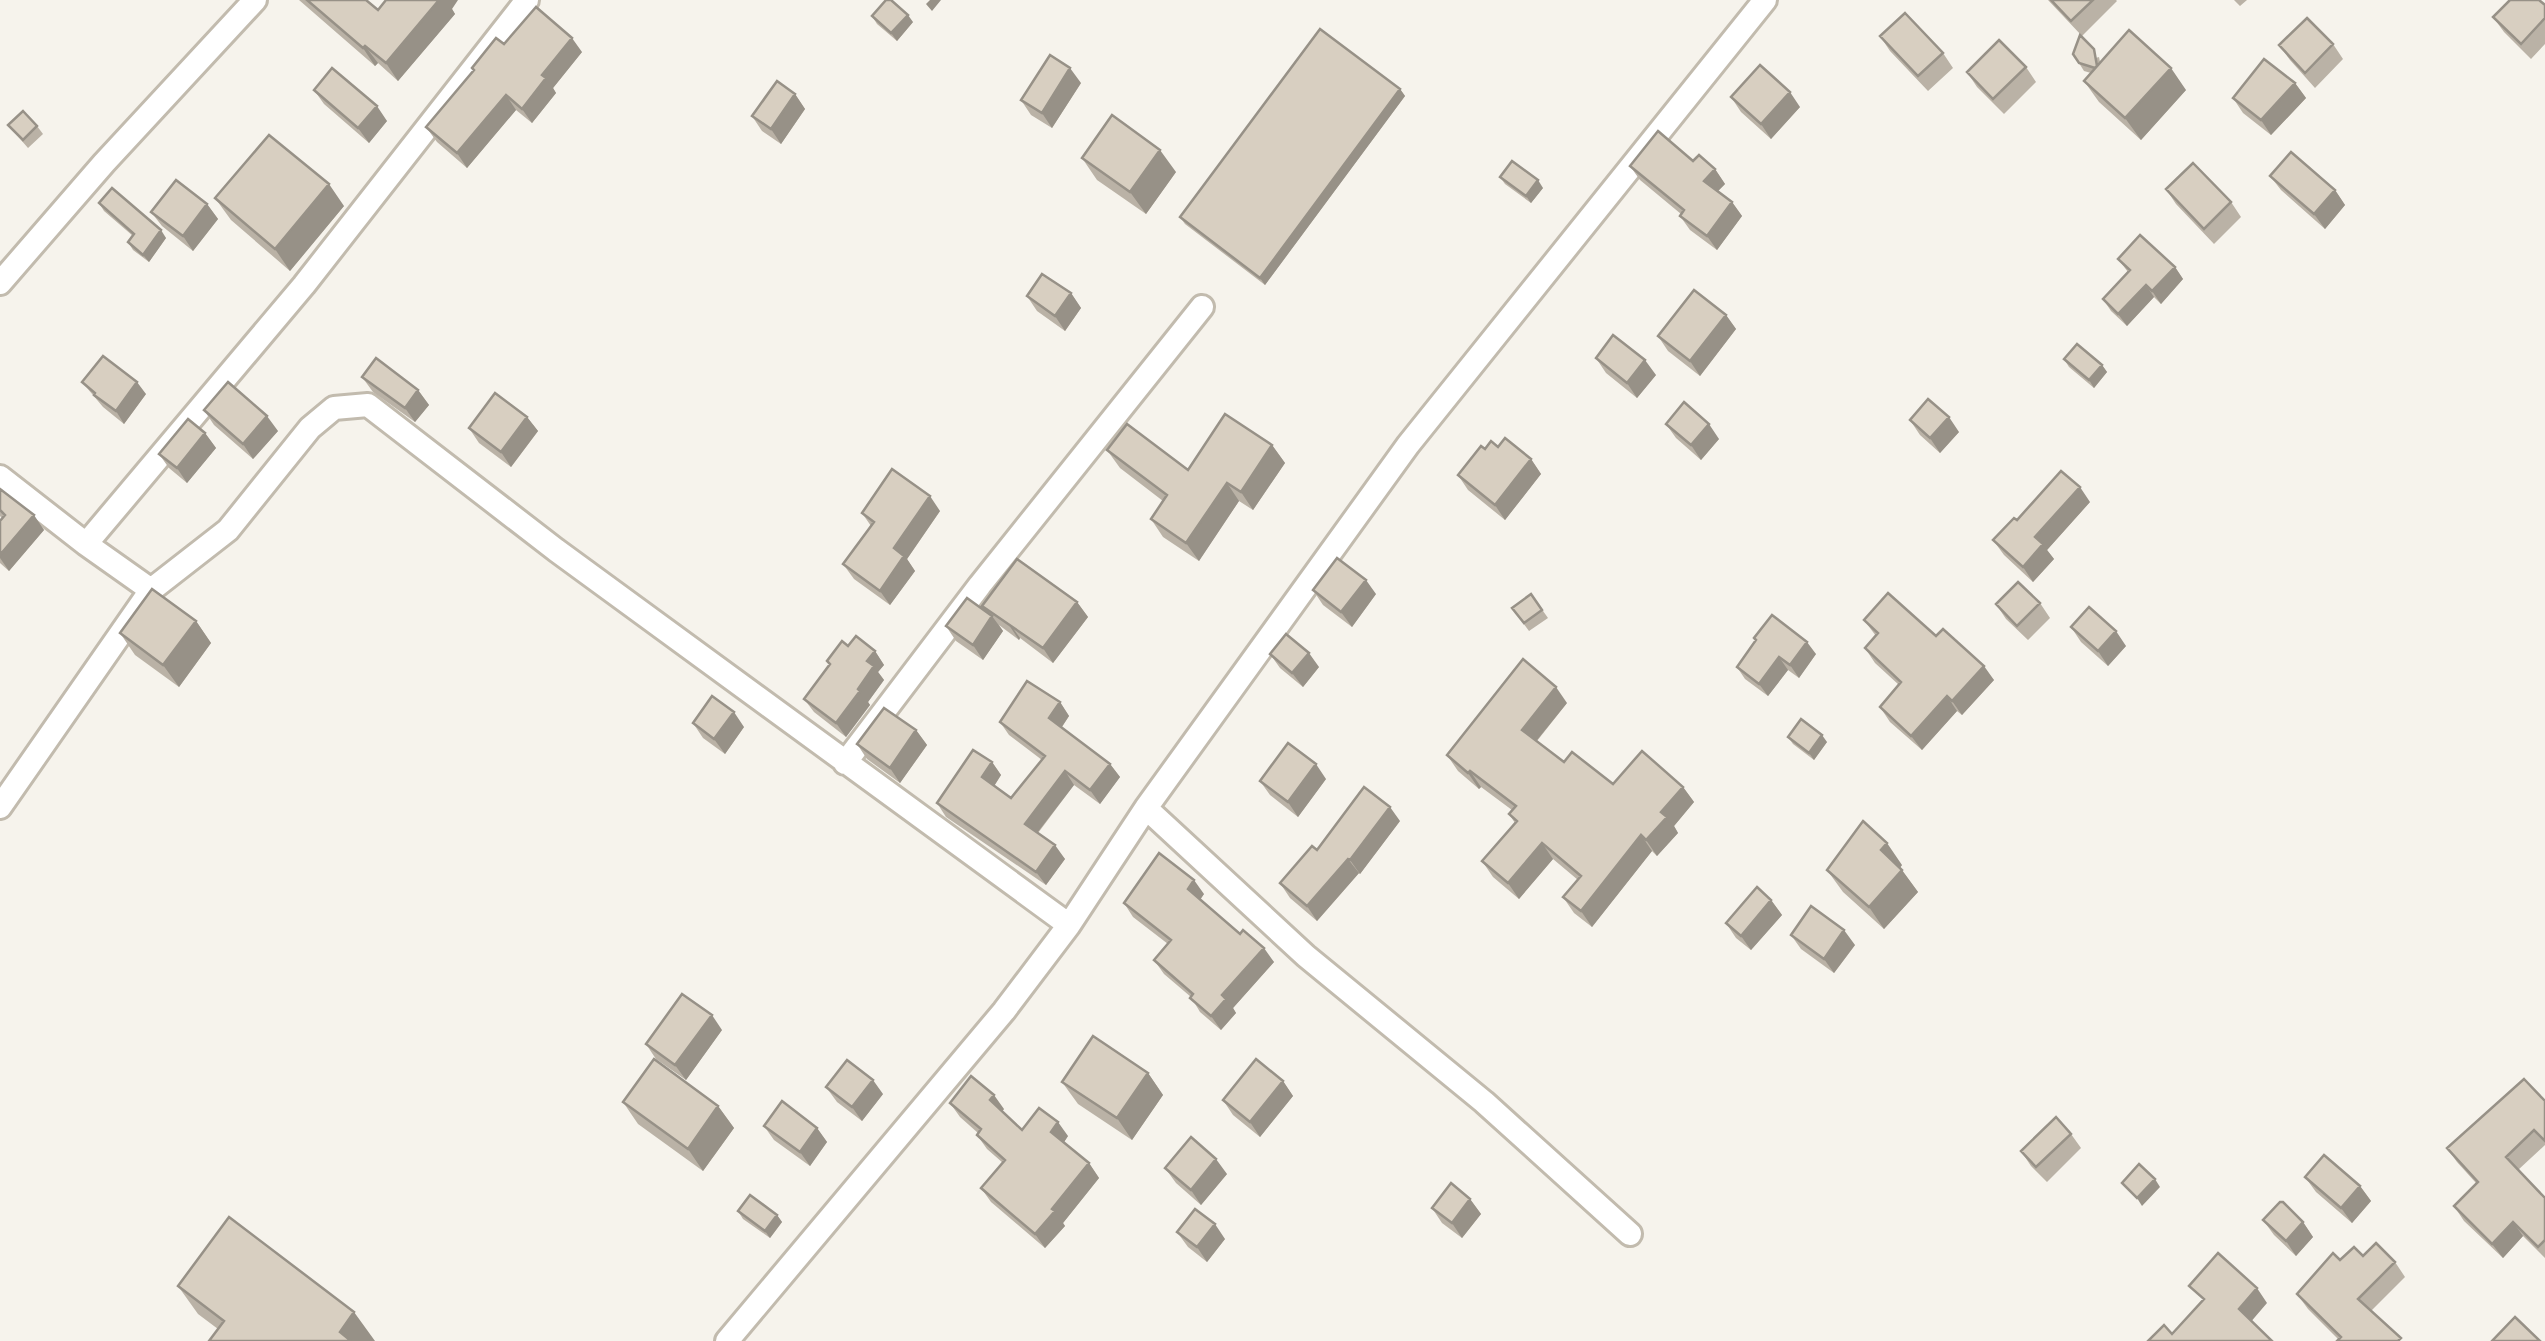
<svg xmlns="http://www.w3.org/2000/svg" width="2545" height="1341" viewBox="0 0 2545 1341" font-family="'Work Sans',sans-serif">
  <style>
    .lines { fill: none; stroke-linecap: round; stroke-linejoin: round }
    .minor-casing { stroke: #c2bbae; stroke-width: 28 }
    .minor { stroke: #fff; stroke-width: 22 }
    .wall { fill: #bab2a6 }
    .shaded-wall { fill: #979187 }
    .building { fill: #d8cfc1; stroke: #979187; stroke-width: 2.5 }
  </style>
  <rect width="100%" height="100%" fill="#f6f3ec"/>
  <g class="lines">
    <!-- minor casing -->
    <g class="minor-casing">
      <path id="minor" d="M0 283 104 163 255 0
        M0 477 86 544 151 590
        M86 544 304 285 527 0
        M845 763 980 585 1202 307
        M0 807 151 590 228 530 310 428 334 408 368 405 556 550 1069 925
        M1146 808 1306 956 1484 1102 1630 1234
        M727 1341 1004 1011 1069 925 1146 808 1408 445 1765 0"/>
    </g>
    <!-- minor -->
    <use href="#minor" class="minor"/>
  </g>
  <!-- wall -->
  <path class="wall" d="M299 0H366L378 10 452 9 455 14 398 81 378 63 375 66Z
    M2048 0H2116L2117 1 2082 36Z
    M2234 0H2247L2240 6Z
    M2545 5V44L2531 59 2504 32 2493 17Z
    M872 16 913 22 897 41 877 24Z
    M1880 36 1943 53 1953 68 1928 91 1890 51Z
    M504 44 582 52 553 88 556 93 532 123 516 110 467 168 437 142 426 127Z
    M2333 44 2343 59 2315 88 2290 60 2279 45Z
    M2099 57 2100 62 2186 90 2141 140 2099 102 2084 81 2091 73 2084 71 2079 63Z
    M2026 67 2036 82 2004 114 1977 87 1967 72Z
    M1081 83 1052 128 1031 115 1021 100Z
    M2295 83 2306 98 2271 135 2243 113 2233 98Z
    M1400 89 1405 96 1265 285 1185 224 1180 217Z
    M314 90 387 121 369 143 324 104Z
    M795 94 805 109 781 144 762 131 752 116Z
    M1731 97 1800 107 1771 139 1741 112Z
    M8 125 37 126 43 134 28 148Z
    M1082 158 1176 172 1146 214 1097 180Z
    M1693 161 1715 169 1725 184 1718 191 1732 202 1742 216 1717 250 1690 230 1680 216 1681 214 1640 180 1630 166Z
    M2270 176 2335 190 2345 205 2325 229 2281 190Z
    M1500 177 1543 188 1531 203 1505 184Z
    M2166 189 2231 202 2241 217 2214 244 2176 204Z
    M215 198 344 206 290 271 231 220Z
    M99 203 166 238 149 262 133 250 128 242 133 236 104 211Z
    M207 204 218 219 193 251 162 226 151 212Z
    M2118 259 2175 267 2183 279 2161 304 2154 297 2127 326 2111 311 2103 299 2128 272Z
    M1071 293 1081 308 1065 331 1037 311 1027 296Z
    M1726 315 1736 329 1700 376 1668 351 1658 336Z
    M1596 358 1656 375 1637 398 1606 373Z
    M2064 359 2102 365 2107 372 2094 388 2069 367Z
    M362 377 418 390 429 405 415 422 373 392Z
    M82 382 146 394 124 424 103 407Z
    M204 410 278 431 253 459 214 425Z
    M527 417 538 431 511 467 479 443 469 428Z
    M1910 420 1959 432 1940 453 1920 435Z
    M1666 424 1719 439 1701 460 1676 438Z
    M205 433 216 448 187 483 169 468 159 454Z
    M1272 445 1285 463 1253 510 1239 501 1199 561 1163 537 1151 519 1163 501 1120 468 1107 450 1188 470Z
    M1498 447 1531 459 1541 474 1505 520 1468 490 1458 475 1485 449Z
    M0 489 44 530 9 571 0 563V521L2 518 0 516Z
    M2090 502 2047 550 2054 559 2033 582 2004 555 1993 540 2017 520Z
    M940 511 907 559 915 571 890 605 854 579 843 564 871 526 862 513Z
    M1313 590 1376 594 1352 627 1323 605Z
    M1531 594 1548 618 1529 631 1512 608Z
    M1077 602 1088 617 1053 663 1020 638 1019 640 999 625 1003 631 983 660 956 641 946 626 987 612 982 606Z
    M2040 603 2050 618 2028 640 2006 619 1996 604Z
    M1864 620 1936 636 1994 680 1962 715 1957 711 1922 750 1890 722 1880 707 1899 685 1875 663 1865 648 1876 636Z
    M196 621 211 643 179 687 135 655 120 633Z
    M2071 627 2126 646 2108 666 2081 642Z
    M1756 641 1816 654 1799 678 1788 670 1768 696 1745 679 1737 667Z
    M848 646 875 651 884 665 878 672 884 680 868 702 870 705 846 737 814 712 804 699 830 666 827 661Z
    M1270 654 1319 667 1303 687 1280 668Z
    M1060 702 1069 716 1062 727 1110 764 1120 777 1100 804 1074 785 1038 833 1065 859 1046 885 946 817 937 803 992 762 1001 775 994 786 1011 798 1042 760 1009 735 1000 722Z
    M1567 703 1537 741 1564 762 1613 784 1683 787 1694 802 1674 826 1678 833 1657 856 1652 851 1592 927 1574 913 1563 897 1578 880 1553 859 1519 899 1493 877 1482 861 1515 823 1509 814 1512 810 1481 787 1479 789 1458 771 1447 755Z
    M693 723 744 727 725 754 703 738Z
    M916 730 927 745 900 783 867 759 857 744Z
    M1788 737 1827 742 1814 760 1793 744Z
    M1326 779 1298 817 1270 795 1260 781Z
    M1400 821 1360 874 1359 873 1317 921 1290 898 1280 883 1317 850Z
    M1902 865 1900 868 1918 892 1884 929 1843 892 1827 870Z
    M1204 894 1200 899 1274 962 1233 1008 1236 1013 1221 1030 1200 1012 1191 997 1164 974 1154 960 1168 944 1133 917 1124 903Z
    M1771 900 1782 915 1751 950 1736 938 1726 923Z
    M1791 935 1855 945 1834 973 1801 949Z
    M722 1030 686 1080 656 1059 646 1044Z
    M1148 1073 1163 1095 1132 1140 1078 1104 1062 1082Z
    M1283 1081 1293 1096 1260 1137 1233 1115 1223 1100Z
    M826 1087 883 1094 862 1121 837 1102Z
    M2545 1101V1145L2518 1170 2545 1198V1258L2523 1236 2503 1258 2464 1221 2454 1206 2476 1183 2457 1162 2447 1148Z
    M623 1102 718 1106 734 1128 703 1171 638 1124Z
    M950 1103 1004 1109 1002 1111 1022 1130 1068 1136 1063 1143 1089 1163 1099 1178 1063 1223 1065 1226 1045 1248 991 1202 981 1188 1003 1163 987 1149 977 1135 978 1133 960 1117Z
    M764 1126 817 1128 827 1142 810 1166 774 1140Z
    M2071 1134 2081 1148 2047 1182 2031 1166 2021 1151Z
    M1165 1168 1227 1174 1201 1205 1176 1183Z
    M2305 1177 2360 1186 2371 1201 2352 1223 2316 1192Z
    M1470 1199 1481 1214 1462 1238 1442 1223 1432 1208Z
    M738 1211 777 1215 782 1222 770 1238 743 1219Z
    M2263 1220 2303 1222 2313 1237 2296 1256 2274 1235Z
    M1177 1232 1225 1239 1207 1262 1188 1247Z
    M2363 1256 2395 1262 2405 1277 2371 1311 2339 1340 2308 1309 2297 1294 2340 1260Z
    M178 1286 374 1341 218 1329 198 1314Z"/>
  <!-- shaded-wall -->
  <path class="shaded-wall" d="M439 0H458L452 9 455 14 398 81 386 63Z
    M930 0H941L932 11 926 4Z
    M908 15 913 22 897 41 891 33Z
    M572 38 582 52 553 88 556 93 532 123 522 109 542 75Z
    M365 46 378 63 375 66 363 48Z
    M1070 68 1081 83 1052 128 1042 113Z
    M2171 68 2186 90 2141 140 2125 118Z
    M2295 83 2306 98 2271 135 2261 120Z
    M1400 89 1405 96 1265 285 1260 278Z
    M1790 92 1800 107 1771 139 1761 124Z
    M795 94 805 109 781 144 771 129Z
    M506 95 516 110 467 168 457 153Z
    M377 106 387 121 369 143 358 128Z
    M1160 150 1176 172 1146 214 1130 192Z
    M1715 169 1725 184 1714 195 1704 181Z
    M1538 180 1543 188 1531 203 1526 196Z
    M329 184 344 206 290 271 275 249Z
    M2335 190 2345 205 2325 229 2314 214Z
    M1732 202 1742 216 1717 250 1707 236Z
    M207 204 218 219 193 251 183 236Z
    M161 230 166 238 149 262 143 255Z
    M2175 267 2183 279 2161 304 2152 291Z
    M2146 285 2154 297 2127 326 2118 314Z
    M1071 293 1081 308 1065 331 1055 316Z
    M1726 315 1736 329 1700 376 1690 361Z
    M1645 360 1656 375 1637 398 1627 383Z
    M2102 365 2107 372 2094 388 2089 380Z
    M137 382 146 394 124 424 116 411Z
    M418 390 429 405 415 422 405 408Z
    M267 416 278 431 253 459 243 444Z
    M527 417 538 431 511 467 501 452Z
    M1949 417 1959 432 1940 453 1930 438Z
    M1709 424 1719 439 1701 460 1691 445Z
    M205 433 216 448 187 483 177 468Z
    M1272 445 1285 463 1253 510 1241 492Z
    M1531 459 1541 474 1505 520 1495 505Z
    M1227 483 1239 501 1199 561 1186 543Z
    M2080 487 2090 502 2047 550 2054 559 2033 582 2023 567 2035 537Z
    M930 496 940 511 907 559 915 571 890 605 880 591 894 548Z
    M34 515 44 530 9 571 0 558V555Z
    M1366 580 1376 594 1352 627 1341 612Z
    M1077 602 1088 617 1053 663 1043 648Z
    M992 616 1003 631 983 660 973 645Z
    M196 621 211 643 179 687 163 665Z
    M1010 624 1020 638 1019 640 1009 625Z
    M2116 631 2126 646 2108 666 2098 651Z
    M1807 642 1816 654 1799 678 1790 665Z
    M875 651 884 665 878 672 884 680 868 702 870 705 846 737 836 723 858 689 867 661Z
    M1309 653 1319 667 1303 687 1292 673Z
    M1779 657 1788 670 1768 696 1759 684Z
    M1984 666 1994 680 1962 715 1952 701Z
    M1556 687 1567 703 1533 745 1522 730Z
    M1947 696 1957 711 1922 750 1911 736Z
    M1060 702 1069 716 1059 731 1049 718Z
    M734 712 744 727 725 754 714 739Z
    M916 730 927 745 900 783 890 768Z
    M1822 735 1827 742 1814 760 1809 753Z
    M992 762 1001 775 991 791 982 777Z
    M1110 764 1120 777 1100 804 1090 790Z
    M1316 764 1326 779 1298 817 1288 802Z
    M1065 771 1074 785 1034 837 1025 824Z
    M1470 771 1481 787 1479 789 1468 773Z
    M1683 787 1694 802 1674 826 1678 833 1657 856 1646 840 1661 812Z
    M1390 807 1400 821 1360 874 1350 860Z
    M1641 835 1652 851 1592 927 1581 911Z
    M1542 843 1553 859 1519 899 1508 883Z
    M1887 843 1902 865 1896 872 1881 850Z
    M1055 845 1065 859 1046 885 1036 872Z
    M1348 859 1359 873 1317 921 1307 906Z
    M1902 870 1918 892 1884 929 1869 907Z
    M1194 880 1204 894 1198 903 1188 889Z
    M1771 900 1782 915 1751 950 1741 936Z
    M1844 930 1855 945 1834 973 1824 959Z
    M1264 948 1274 962 1233 1008 1236 1013 1221 1030 1211 1016 1222 995Z
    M712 1015 722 1030 686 1080 675 1065Z
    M1148 1073 1163 1095 1132 1140 1117 1118Z
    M873 1080 883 1094 862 1121 852 1107Z
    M1283 1081 1293 1096 1260 1137 1250 1122Z
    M994 1095 1004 1109 1000 1114 990 1100Z
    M718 1106 734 1128 703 1171 688 1149Z
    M1058 1122 1068 1136 1061 1147 1051 1132Z
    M817 1128 827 1142 810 1166 800 1152Z
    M1216 1159 1227 1174 1201 1205 1191 1190Z
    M1089 1163 1099 1178 1063 1223 1065 1226 1045 1248 1035 1234 1052 1209Z
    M2155 1179 2160 1187 2142 1206 2137 1198Z
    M2360 1186 2371 1201 2352 1223 2341 1208Z
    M1470 1199 1481 1214 1462 1238 1452 1223Z
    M777 1215 782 1222 770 1238 765 1231Z
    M2303 1222 2313 1237 2296 1256 2286 1241Z
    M2513 1222 2523 1236 2503 1258 2492 1244Z
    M1215 1224 1225 1239 1207 1262 1197 1247Z
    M2257 1288 2267 1303 2249 1324 2239 1309Z
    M354 1312 375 1341H346L340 1332Z"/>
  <!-- building -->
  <path class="building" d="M307 0H366L378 10 386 0H439L386 63 365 46 363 48Z
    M886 0H891L908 15 891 33 872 16Z
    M2051 0H2093L2071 21Z
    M2510 0H2539L2545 5V18L2521 44 2493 17Z
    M536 7 572 38 542 75 546 78 522 109 506 95 457 153 426 127 474 70 472 68 496 38 504 44Z
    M1905 13 1943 53 1918 76 1880 36Z
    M2307 18 2333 44 2305 73 2279 45Z
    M1320 29 1400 89 1260 278 1180 217Z
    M2129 30 2171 68 2125 118 2084 81Z
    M2080 35 2094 49 2097 66 2095 68 2079 63 2073 54Z
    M1999 40 2026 67 1993 99 1967 72Z
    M1050 55 1070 68 1042 113 1021 100Z
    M2264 59 2295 83 2261 120 2233 98Z
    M1760 65 1790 92 1761 124 1731 97Z
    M332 68 377 106 358 128 314 90Z
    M777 81 795 94 771 129 752 116Z
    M23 111 37 126 23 140 8 125Z
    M1112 115 1160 150 1130 192 1082 158Z
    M1658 131 1693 161 1699 155 1715 169 1704 181 1732 202 1707 236 1680 216 1684 210 1630 166Z
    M269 135 329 184 275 249 215 198Z
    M2291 152 2335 190 2314 214 2270 176Z
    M1512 161 1538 180 1526 196 1500 177Z
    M2193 163 2231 202 2204 229 2166 189Z
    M176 180 207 204 183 236 151 212Z
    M112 188 161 230 143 255 128 242 134 234 99 203Z
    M2140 235 2175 267 2152 291 2146 285 2118 314 2103 299 2130 270 2118 259Z
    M1042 274 1071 293 1055 316 1027 296Z
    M1694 290 1726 315 1690 361 1658 336Z
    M1613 335 1645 360 1627 383 1596 358Z
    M2077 344 2102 365 2089 380 2064 359Z
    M103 356 137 382 116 411 94 395 95 393 82 382Z
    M376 358 418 390 405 408 362 377Z
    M228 382 267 416 243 444 204 410Z
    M495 393 527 417 501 452 469 428Z
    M1928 399 1949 417 1930 438 1910 420Z
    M1684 402 1709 424 1691 445 1666 424Z
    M1225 414 1272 445 1241 492 1227 483 1186 543 1151 519 1167 495 1107 450 1127 424 1188 470Z
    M188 419 205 433 177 468 159 454Z
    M1505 438 1531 459 1495 505 1458 475 1481 446 1485 449 1491 441 1498 447Z
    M892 469 930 496 894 548 904 556 880 591 843 564 874 522 862 513Z
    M2061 471 2080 487 2035 537 2043 544 2023 567 1993 540 2014 518 2017 520Z
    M0 489 34 515 0 555V521L5 515 0 510Z
    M1337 558 1366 580 1341 612 1313 590Z
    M1017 559 1077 602 1043 648 982 606Z
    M2018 582 2040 603 2017 626 1996 604Z
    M152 589 196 621 163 665 120 633Z
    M1888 593 1936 636 1943 629 1984 666 1952 701 1947 696 1911 736 1880 707 1901 682 1865 648 1878 633 1864 620Z
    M1531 594 1542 610 1524 623 1512 608Z
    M967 598 992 616 973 645 946 626Z
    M2089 607 2116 631 2098 651 2071 627Z
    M1772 615 1807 642 1790 665 1779 657 1759 684 1737 667 1756 640 1754 638Z
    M1286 634 1309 653 1292 673 1270 654Z
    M856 636 875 651 867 661 874 666 858 689 860 691 836 723 804 699 830 664 827 661 842 641 848 646Z
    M1523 659 1556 687 1522 730 1564 762 1572 752 1613 784 1642 751 1683 787 1661 812 1667 817 1646 840 1641 835 1581 911 1563 897 1581 876 1542 843 1508 883 1482 861 1517 821 1509 814 1516 806 1470 771 1468 773 1447 755Z
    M1027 681 1060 702 1049 718 1110 764 1090 790 1065 771 1025 824 1055 845 1036 872 937 803 973 750 992 762 982 777 1011 798 1045 756 1000 722Z
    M712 696 734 712 714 739 693 723Z
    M884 708 916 730 890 768 857 744Z
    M1801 719 1822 735 1809 753 1788 737Z
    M1288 743 1316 764 1288 802 1260 781Z
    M1364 787 1390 807 1350 860 1348 859 1307 906 1280 883 1312 846 1317 850Z
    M1863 821 1887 843 1881 850 1902 870 1869 907 1827 870Z
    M1159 853 1194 880 1188 889 1240 934 1243 930 1264 948 1222 995 1226 999 1211 1016 1190 998 1193 994 1154 960 1171 940 1124 903Z
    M1757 887 1771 900 1741 936 1726 923Z
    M1811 906 1844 930 1824 959 1791 935Z
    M682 994 712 1015 675 1065 646 1044Z
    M1093 1036 1148 1073 1117 1118 1062 1082Z
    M654 1059 718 1106 688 1149 623 1102Z
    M1256 1059 1283 1081 1250 1122 1223 1100Z
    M847 1060 873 1080 852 1107 826 1087Z
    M971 1076 994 1095 990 1100 1022 1130 1039 1108 1058 1122 1051 1132 1089 1163 1052 1209 1055 1211 1035 1234 981 1188 1005 1160 977 1135 981 1129 950 1103Z
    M2524 1079 2545 1101V1141L2534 1130 2506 1157 2545 1198V1240L2538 1247 2513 1222 2492 1244 2454 1206 2478 1182 2447 1148Z
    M782 1101 817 1128 800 1152 764 1126Z
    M2056 1117 2071 1134 2036 1167 2021 1151Z
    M1191 1137 1216 1159 1191 1190 1165 1168Z
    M2324 1155 2360 1186 2341 1208 2305 1177Z
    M2139 1164 2155 1179 2137 1198 2122 1183Z
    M1451 1183 1470 1199 1452 1223 1432 1208Z
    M750 1195 777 1215 765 1231 738 1211Z
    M2280 1202H2283L2303 1222 2286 1241 2263 1220Z
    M1195 1209 1215 1224 1197 1247 1177 1232Z
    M229 1217 354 1312 340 1332 351 1341H209L224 1321 178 1286Z
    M2376 1243 2395 1262 2358 1299 2401 1338 2398 1341H2337L2341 1337 2297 1294 2333 1253 2340 1260 2354 1247 2363 1256Z
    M2218 1253 2257 1288 2239 1309 2272 1341H2148L2164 1325 2172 1334 2204 1299 2189 1286Z
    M2515 1317 2540 1341H2492Z"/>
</svg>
